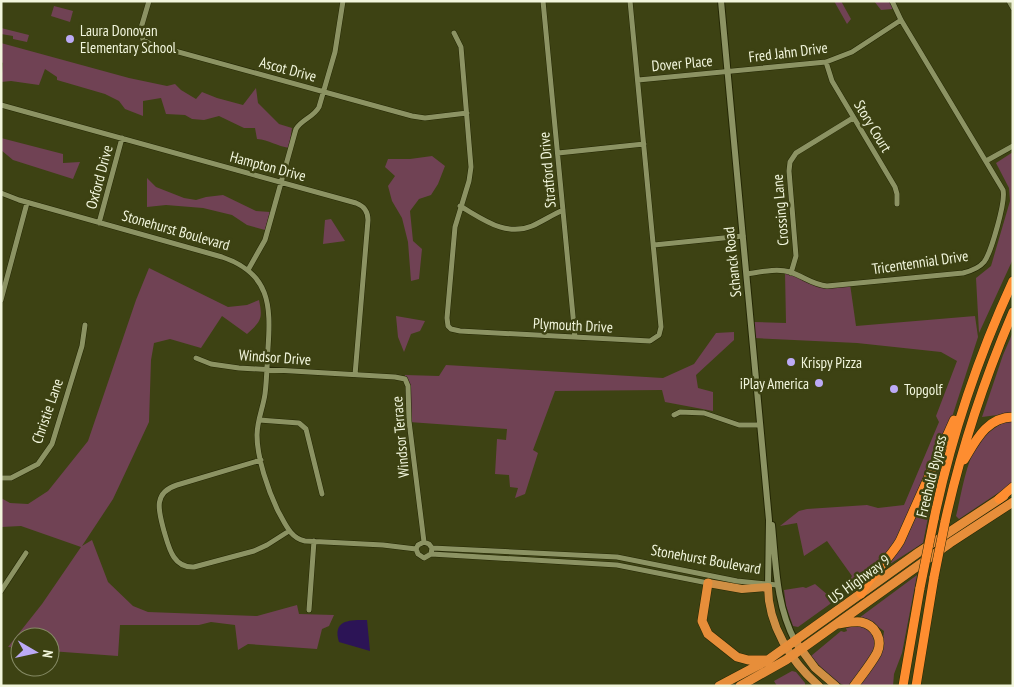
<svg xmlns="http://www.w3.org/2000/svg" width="1014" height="687" viewBox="0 0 1014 687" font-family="'PT Sans Narrow',sans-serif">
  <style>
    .green { fill: #704254 }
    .water { fill: #2c1456 }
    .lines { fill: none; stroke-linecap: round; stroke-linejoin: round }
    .minor-casing { stroke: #242704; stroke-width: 6 }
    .tertiary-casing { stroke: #242704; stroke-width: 8 }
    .primary-casing { stroke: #242704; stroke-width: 9 }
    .trunk-casing { stroke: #242704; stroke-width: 10 }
    .motorway-casing { stroke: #242704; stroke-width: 10 }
    .minor { stroke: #8c9363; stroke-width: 5 }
    .tertiary { stroke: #8c9363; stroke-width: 6 }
    .primary { stroke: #d08f44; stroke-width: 8 }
    .trunk { stroke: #e78e3a; stroke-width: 9 }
    .motorway { stroke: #fe8d30; stroke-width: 9 }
    .motorway-bridge-casing { stroke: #242704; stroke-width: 10; stroke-linecap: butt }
    .motorway-bridge { stroke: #fe8d30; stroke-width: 9 }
    .poi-dot { fill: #bcaaf6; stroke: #3d4213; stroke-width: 2 }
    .labels { text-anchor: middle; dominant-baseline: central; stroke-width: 5; stroke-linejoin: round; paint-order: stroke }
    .poi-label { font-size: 15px; fill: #f2f6dd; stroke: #3d4213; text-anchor: start }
    .street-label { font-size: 15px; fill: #f2f6dd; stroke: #3d4213 }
  </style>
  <rect width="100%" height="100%" fill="#3d4213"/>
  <!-- green -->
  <path class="green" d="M834 1H841L851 19 847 24Z
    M874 1H892L893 9 881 10Z
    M54 6 73 11 70 22 51 16Z
    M1 28 29 35 27 42 13 39V36L1 34Z
    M1 43 129 78 167 86 175 84 181 90 196 99 202 92 217 98 243 105 256 88 258 103 279 124 292 128 289 148C277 146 269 140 257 139L255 128H244L219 116 204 120 192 119 185 115 166 114 161 98 143 101V116L125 109 119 101 105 94 57 80V77L45 69 39 85 11 81 1 82 3 63 1 62Z
    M1 138 63 154V163L80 162 73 179 13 160 1 150Z
    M1013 152V259L979 333 976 278 991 266 1010 201 1009 188 996 163Z
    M432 156 445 166 438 184 431 195 419 199 410 211 413 241 422 249 419 279 411 281 408 242 402 218 392 201 388 186 395 176 385 167 388 159H410Z
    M147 178 156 187 184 198 196 200 206 197 223 195 256 211 270 212 265 230 247 225 232 215 203 208 166 205 147 207Z
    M331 219 345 241 323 244 325 220Z
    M149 268 228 307 247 305 259 300C263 319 261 321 247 334L222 316 201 348 170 339 154 343 151 360 149 422 113 499 82 546 92 540 108 582 133 606 148 612 257 616 297 605 299 614 334 615 329 626 322 629 317 649 248 644 238 650 235 625 211 622 199 625H120L118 656 50 651V637H20V648L8 647 42 604 81 547 21 526 1 527V498L10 503 28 504 48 491 88 441 136 300Z
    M785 272 820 285 850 284 856 326 975 316 978 337 953 414 931 468 894 549 873 573 848 590 845 588 852 576 827 541 804 556 797 523 780 526 799 511 807 509 867 505 878 508 904 505 939 422 936 416 957 361 941 352 857 343 754 338 753 322 786 323Z
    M396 316 425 321 420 331 411 334 404 352 398 337Z
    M734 332V340L696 375 698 388 713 392V411L665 402 662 390 555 391 533 450 538 453 525 494 515 498 518 488 510 487 509 475 495 474 497 439 506 440 507 429 409 422 405 375 439 376 446 365 663 378 694 364 716 333Z
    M1013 332V413L982 417 1003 355Z
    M1007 421H1013V483L959 519 956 516C962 493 966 458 981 440 988 432 997 426 1007 421Z
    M943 456 934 487 923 543 890 564 911 528Z
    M917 575 902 653 894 674 893 686H858L881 653 884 631 874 624 859 618Z
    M815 584 829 596 837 599 798 627 793 626 786 606 784 590 803 587 806 588Z
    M858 625 867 626 875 633 876 651 851 686C834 686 821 667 811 656L841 631 844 632 847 631 846 628Z
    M792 671 796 672 805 683V686H777L774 681Z"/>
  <!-- water -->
  <path class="water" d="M367 620 370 651 339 642C332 619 351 620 367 620Z"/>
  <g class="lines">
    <!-- minor casing -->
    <g class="minor-casing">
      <path id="minor" d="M149 1 141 28 143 40 153 45 412 116 425 118 467 113
        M543 1 575 337
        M1009 1 1013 8
        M454 33 461 47 471 167 469 181 455 227 447 318 448 326 451 329 460 331 650 341 659 335 661 327 630 1
        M826 62 832 81 895 187 897 194V204
        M638 80 826 62 852 52 901 20
        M1 105 356 203C364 206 368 212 368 220L355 375
        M558 153 644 144
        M986 161 1013 146
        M1 193 19 200 222 257C270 273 271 305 268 348 267 363 267 379 265 394 263 408 257 421 257 435 257 458 268 490 278 511 285 523 290 538 305 541L383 545 416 549
        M460 206C483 219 505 237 532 226 543 221 552 215 563 210
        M99 223 122 138
        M654 245 743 236
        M248 270 265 240 296 129C302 119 314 117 319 107L335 52 343 1
        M791 273 796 256 789 171 790 162 796 153 853 118
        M747 274C760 272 777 268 790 272 803 276 813 285 827 286L963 273C971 271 979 268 984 262 991 253 1006 201 1003 190L901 20 892 1
        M1 300 27 203
        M196 358 211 364 239 368 395 377 405 379 408 386 409 421 424 542
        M674 415 680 412 704 413 739 425H760
        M259 420 299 423 306 429 322 494
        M261 460 177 485C152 493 159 512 164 531 169 548 173 568 194 567L254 551 267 545 289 531
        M1 478H11L38 464 52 444 82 346 85 325
        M432 548 617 557 737 581 777 585
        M431 554 432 548 429 544 424 542 418 545 416 549 418 554 424 558 431 554 617 565 708 583
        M1 591 26 553
        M309 610 314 541"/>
    </g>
    <!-- tertiary casing -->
    <g class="tertiary-casing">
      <path id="tertiary" d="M721 1 769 520 768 587
        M772 525C776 565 776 605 795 641"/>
    </g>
    <!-- primary casing -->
    <g class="primary-casing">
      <path id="primary" d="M708 583 742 589 768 587C768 625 791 662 819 686
        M795 641 815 668 836 686"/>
    </g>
    <!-- trunk casing -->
    <g class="trunk-casing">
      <path id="trunk" d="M708 583 702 621 708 634 737 657 748 660H767
        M838 624C845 623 854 621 861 622 876 625 883 640 877 653 871 664 862 675 854 686
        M719 686 768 660 919 552 1004 496
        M740 686 786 660 950 543 1013 502"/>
    </g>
    <!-- motorway casing -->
    <g class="motorway-casing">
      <path id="motorway" d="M964 460C976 440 987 417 1013 417
        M999 499 1013 487
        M934 519C951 437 978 357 1013 281
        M945 522C961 449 984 380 1013 312
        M861 594C869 576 889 560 900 541L954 420
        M903 686 920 588
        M916 686 934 577"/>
    </g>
    <!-- minor -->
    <use href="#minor" class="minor"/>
    <!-- tertiary -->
    <use href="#tertiary" class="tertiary"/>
    <!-- primary -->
    <use href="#primary" class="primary"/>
    <!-- trunk -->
    <use href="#trunk" class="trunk"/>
    <!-- motorway -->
    <use href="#motorway" class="motorway"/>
    <!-- motorway-bridge casing -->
    <g class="motorway-bridge-casing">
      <path id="motorway-bridge" d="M934 577 945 522
        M920 588 934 519"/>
    </g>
    <!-- motorway-bridge -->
    <use href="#motorway-bridge" class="motorway-bridge"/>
  </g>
  <!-- markers -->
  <g class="poi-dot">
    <circle cx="70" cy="39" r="5"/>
    <circle cx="791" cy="362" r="5"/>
    <circle cx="819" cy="383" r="5"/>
    <circle cx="894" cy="389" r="5"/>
  </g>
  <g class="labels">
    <!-- poi labels -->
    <g class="poi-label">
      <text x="80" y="30">Laura Donovan<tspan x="80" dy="17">Elementary School</tspan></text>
      <text x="801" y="362">Krispy Pizza</text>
      <text x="809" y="383" text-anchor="end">iPlay America</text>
      <text x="904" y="389">Topgolf</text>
    </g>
    <!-- street labels -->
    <g class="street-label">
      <text transform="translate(788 52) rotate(-7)">Fred Jahn Drive</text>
      <text transform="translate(682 63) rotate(-5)">Dover Place</text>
      <text transform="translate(288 69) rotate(15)">Ascot Drive</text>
      <text transform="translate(873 126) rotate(59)">Story Court</text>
      <text transform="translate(268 166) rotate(15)">Hampton Drive</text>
      <text transform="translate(547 170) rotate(-95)">Stratford Drive</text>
      <text transform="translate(99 177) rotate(-75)">Oxford Drive</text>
      <text transform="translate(780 210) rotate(-95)">Crossing Lane</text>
      <text transform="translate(176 230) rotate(16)">Stonehurst Boulevard</text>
      <text transform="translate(732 262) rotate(-96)">Schanck Road</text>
      <text transform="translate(920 262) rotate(-8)">Tricentennial Drive</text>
      <text transform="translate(573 325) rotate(3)">Plymouth Drive</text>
      <text transform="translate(275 357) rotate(4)">Windsor Drive</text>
      <text transform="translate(47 411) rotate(-71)">Christie Lane</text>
      <text transform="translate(400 437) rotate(-95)">Windsor Terrace</text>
      <text transform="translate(931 476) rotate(-76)">Freehold Bypass</text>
      <text transform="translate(706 559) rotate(10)">Stonehurst Boulevard</text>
      <text transform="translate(859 579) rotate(-36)">US Highway 9</text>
    </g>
  </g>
  <!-- border -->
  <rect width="1014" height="687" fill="none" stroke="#f2f6dd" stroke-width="5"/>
  <!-- north arrow -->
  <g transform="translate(35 652) rotate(99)"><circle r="24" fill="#3d4213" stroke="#858a64"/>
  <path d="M0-4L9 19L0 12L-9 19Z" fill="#bcaaf6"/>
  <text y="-8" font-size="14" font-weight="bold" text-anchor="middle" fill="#f2f6dd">N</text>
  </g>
</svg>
